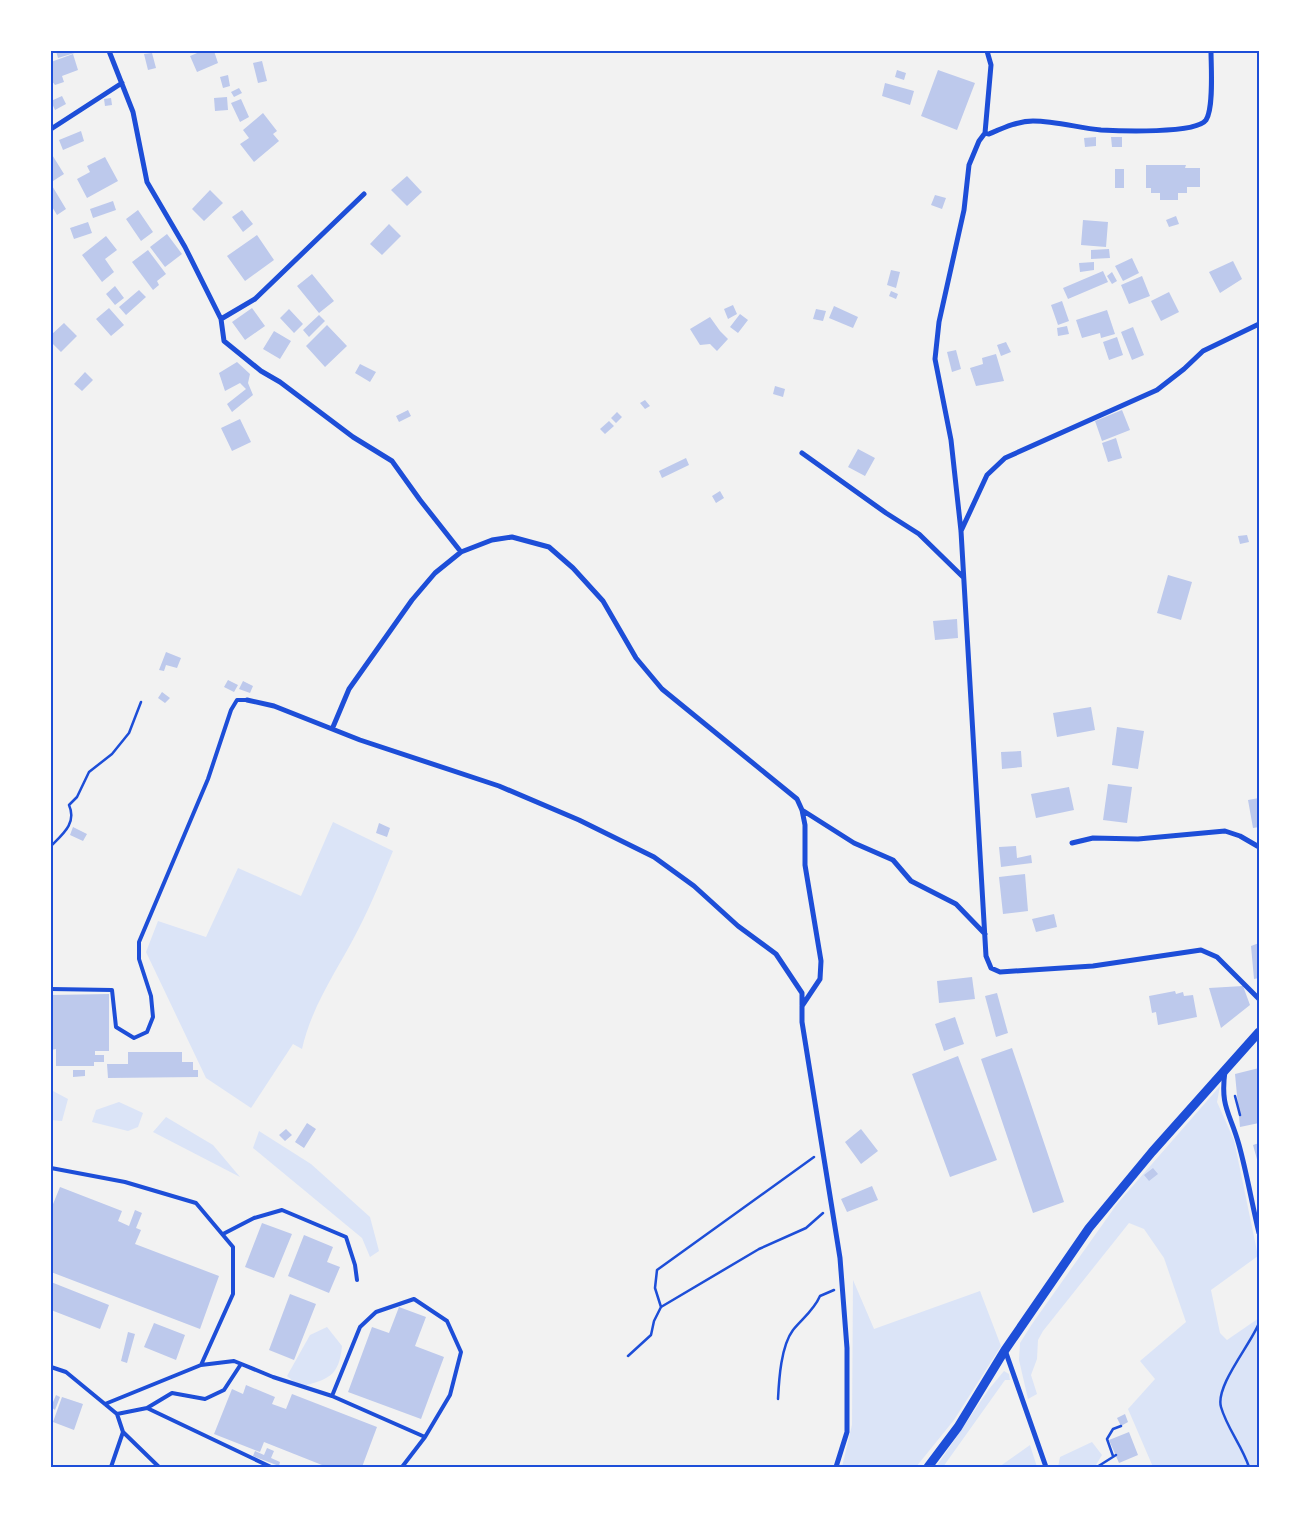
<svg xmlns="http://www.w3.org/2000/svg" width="1310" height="1518" viewBox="0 0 1310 1518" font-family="'Alegreya Sans',sans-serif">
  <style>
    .green { fill: #dbe4f7 }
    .building { fill: #bdc9ec }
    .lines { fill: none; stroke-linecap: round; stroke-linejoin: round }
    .path { stroke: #1d4ed8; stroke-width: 2.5 }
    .service { stroke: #1d4ed8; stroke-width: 4 }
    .minor { stroke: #1d4ed8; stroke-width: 5 }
    .tertiary { stroke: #1d4ed8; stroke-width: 9 }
    .neatline { fill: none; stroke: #1d4ed8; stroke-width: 2 }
  </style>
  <rect width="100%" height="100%" fill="#f2f2f2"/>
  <!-- green -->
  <path class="green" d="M333 822 393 851C382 877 372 903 359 928 339 968 312 1004 302 1049L293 1044 251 1108 206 1078 146 952 158 921 206 937 238 868 301 896Z
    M1220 1086 1217 1102 1234 1140 1258 1256 1211 1290 1220 1333 1227 1340 1259 1318V1467H1153L1128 1409 1155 1379 1140 1361 1186 1322 1164 1258 1144 1229 1129 1223 1043 1331 1038 1340 1037 1359 1031 1375 1037 1394 1028 1399 1019 1360 1020 1343 1032 1324 1117 1204Z
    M53 1091 68 1099 62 1121 51 1120Z
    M119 1102 143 1113 138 1127 128 1131 92 1122 96 1110Z
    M166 1117 213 1145 240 1177 153 1132Z
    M259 1131 311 1164 370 1217 379 1251 370 1257 362 1238 253 1148Z
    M853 1280 874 1329 980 1291 1001 1346 954 1420 916 1467H842L852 1425Z
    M327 1327 342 1346C339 1378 327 1379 300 1387L287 1376 310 1335Z
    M1004 1371 1009 1374 1010 1380H1005L943 1467H936L989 1389Z
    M1092 1442 1102 1455 1096 1465 1058 1467 1060 1457Z
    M1030 1445 1037 1467H999Z"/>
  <!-- building -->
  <path class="building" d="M56 51H78V52L58 58Z
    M202 51H214L218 63 197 72 190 56Z
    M152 53 156 68 148 70 144 54Z
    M73 54 78 70 62 76 64 82 55 85 51 80V62Z
    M262 61 267 81 258 83 253 63Z
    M897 70 906 73 904 80 895 77Z
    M938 70 975 83 957 130 921 116Z
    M228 75 230 86 223 88 220 77Z
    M885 83 914 91 910 105 882 96Z
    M239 88 242 93 234 97 231 92Z
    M62 96 66 104 55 110 51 101Z
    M227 97 228 110 215 111 214 98Z
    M111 98 112 105 105 106 104 99Z
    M241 99 249 117 240 122 231 103Z
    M263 113 277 131 273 134 279 141 254 162 240 144 249 138 243 130Z
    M81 131 84 141 63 150 59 140Z
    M1096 137V146L1085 147 1084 138Z
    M1111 137H1122V147H1112Z
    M51 153 64 174 53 181 51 179Z
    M105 157 118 181 87 198 77 179 90 172 87 166Z
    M1146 165H1186L1185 168H1200V187H1187V193H1178V200H1160V193H1151V188H1146Z
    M1115 169H1124V188H1115Z
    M407 176 422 192 407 206 391 190Z
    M51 184 66 209 57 215 51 205Z
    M210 190 223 203 204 221 192 209Z
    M935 195 946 198 942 209 931 205Z
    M113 201 116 210 93 218 90 209Z
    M138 210 153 232 141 241 126 219Z
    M242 210 253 224 243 232 232 217Z
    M1176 216 1179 224 1169 227 1166 220Z
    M1083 220 1108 222 1106 247 1081 245Z
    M88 222 92 233 74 239 70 228Z
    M389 224 401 236 382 255 370 244Z
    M167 234 182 254 165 267 150 247Z
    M257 235 274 260 245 281 227 256Z
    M106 236 117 250 105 259 114 272 102 282 82 255Z
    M1109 249 1110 258 1091 259V250Z
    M148 250 166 274 157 281 159 285 153 290 132 262Z
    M1132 258 1139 273 1123 281 1115 266Z
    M1233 261 1242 279 1220 293 1209 272Z
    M1094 262V270L1080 272 1079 263Z
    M891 270 900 272 896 288 887 285Z
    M1103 271 1108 282 1068 299 1063 288Z
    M1112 272 1117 281 1112 284 1107 276Z
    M312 274 334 301 319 313 297 286Z
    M1142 276 1150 296 1129 304 1121 285Z
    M115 286 124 298 115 305 106 294Z
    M139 290 146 297 126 315 119 307Z
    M891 291 898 294 896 299 889 296Z
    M1169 292 1179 312 1161 321 1151 301Z
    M1062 301 1069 321 1058 325 1051 305Z
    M733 305 737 314 728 319 724 309Z
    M834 306 858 317 853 328 829 318Z
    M109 308 124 325 111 336 96 319Z
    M252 308 265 326 245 340 232 322Z
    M289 309 303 324 294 333 280 318Z
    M816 309 826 311 823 321 813 319Z
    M1107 310 1115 334 1101 338 1100 333 1082 338 1076 320Z
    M740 314 748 320 738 333 730 327Z
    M319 315 325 321 309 337 303 330Z
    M710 317 720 331 728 339 717 351 710 344 700 345 690 329Z
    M64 323 77 336 61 352 51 342V335Z
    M327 325 347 346 325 367 306 346Z
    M1067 326 1069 334 1058 336 1057 328Z
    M1133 327 1144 355 1132 360 1121 332Z
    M274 331 291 341 280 359 263 349Z
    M1117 337 1123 355 1109 360 1103 342Z
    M1006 342 1011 352 1001 356 997 345Z
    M956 350 961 369 952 372 947 352Z
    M996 354 1004 381 976 386 970 368 983 364 982 358Z
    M237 362 250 374 248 383 253 395 232 412 227 404 246 389 240 383 225 391 219 373Z
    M360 364 376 372 370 382 355 373Z
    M85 372 93 380 82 391 74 384Z
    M775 386 785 389 783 397 773 394Z
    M645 400 650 406 645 409 640 403Z
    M408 410 411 416 399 422 396 416Z
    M1122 410 1130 430 1102 441 1095 421Z
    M617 412 622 417 616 423 611 418Z
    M240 419 251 442 232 451 221 428Z
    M609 421 614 426 605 434 600 429Z
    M1116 438 1122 458 1108 462 1102 443Z
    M858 449 875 458 865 476 848 467Z
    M686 458 689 465 662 478 659 471Z
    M720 491 724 498 716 503 712 496Z
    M1247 535 1249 542 1240 544 1238 536Z
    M1168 575 1192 582 1181 620 1157 613Z
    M957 619 958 638 935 640 933 621Z
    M166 652 181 658 177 668 166 665 164 671 159 670Z
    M228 680 238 685 234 692 224 687Z
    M243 681 253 686 250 693 239 689Z
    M162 692 170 698 165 703 158 698Z
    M1091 707 1095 730 1057 737 1053 713Z
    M1117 727 1144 731 1138 769 1112 765Z
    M1021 751 1022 767 1002 769 1001 752Z
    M1108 784 1132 787 1127 823 1103 820Z
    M1069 787 1074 810 1036 818 1031 794Z
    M1259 798V827L1253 828 1248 800Z
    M379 823 390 828 387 837 376 833Z
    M73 827 87 834 83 841 70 835Z
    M1016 846 1017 858 1031 855 1032 863 1001 867 999 847Z
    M1025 874 1028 911 1003 914 999 877Z
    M1054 914 1057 927 1036 932 1032 919Z
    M1259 943V978L1254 979 1251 946Z
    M972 977 975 999 939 1003 937 981Z
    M1243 986 1250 1005 1221 1028 1209 988Z
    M1175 991 1176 994 1183 992 1184 996 1193 995 1197 1017 1158 1025 1156 1012 1152 1013 1149 996Z
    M997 993 1008 1033 996 1037 985 996Z
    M109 994V1051H95V1055H104V1062H94V1066H56V1049L51 1050V995Z
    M955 1017 964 1044 944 1051 935 1024Z
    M1012 1048 1064 1202 1033 1213 981 1059Z
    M128 1052H182V1062H193V1070H198V1077L108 1078 107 1064H128Z
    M958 1056 997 1160 950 1177 912 1074Z
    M1259 1068V1123L1240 1127 1235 1074Z
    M73 1070H85V1076L73 1077Z
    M307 1123 316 1129 304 1148 295 1142Z
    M286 1129 292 1135 285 1141 279 1135Z
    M861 1129 878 1151 861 1164 845 1142Z
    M1259 1143V1163H1258L1253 1145Z
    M1153 1168 1158 1174 1149 1181 1144 1175Z
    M872 1186 878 1200 847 1212 841 1199Z
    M60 1187 122 1211 118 1221 129 1226 135 1210 142 1213 136 1228 141 1230 135 1244 219 1276 200 1329 51 1272V1209Z
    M262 1223 292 1234 274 1278 245 1267Z
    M304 1235 333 1247 327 1262 340 1267 329 1293 288 1276Z
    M51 1282 109 1305 100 1329 51 1310Z
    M290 1294 316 1304 294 1360 269 1350Z
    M399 1307 426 1317 415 1346 444 1357 421 1419 348 1392 372 1327 389 1333Z
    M154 1323 185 1335 176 1360 144 1347Z
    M128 1332 135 1334 127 1363 121 1361Z
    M246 1385 275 1397 272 1404 286 1409 292 1394 377 1427 362 1467H327L264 1442 260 1452 214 1434 232 1389 243 1394Z
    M56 1395 60 1397 55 1410 51 1407Z
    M62 1397 83 1404 74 1430 53 1422Z
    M1125 1414 1128 1422 1121 1426 1117 1418Z
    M1129 1432 1138 1455 1119 1463 1109 1440Z
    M267 1448 274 1451 271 1458 280 1462 279 1466 253 1456 255 1451 264 1455Z"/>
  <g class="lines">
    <!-- path -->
    <path class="path" d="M51 846C63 834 77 823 69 805L77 797 89 772 112 754 129 733 141 702
      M1235 1096 1240 1115
      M661 1307 655 1288 657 1270 814 1157
      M628 1356 651 1335 654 1321 661 1307 759 1249 806 1228 823 1213
      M778 1399C779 1379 781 1346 793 1330 803 1318 814 1310 820 1296L834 1290
      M1113 1456 1107 1439 1113 1429 1121 1426
      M1097 1467 1116 1455
      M1249 1467C1242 1446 1227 1428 1221 1407 1215 1386 1251 1344 1259 1323"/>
    <!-- service -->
    <path class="service" d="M51 989 112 990 116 1027 134 1038 147 1032 153 1017 151 996 139 959V942L208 779 231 710 237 700H247
      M51 1168 125 1182 196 1203 233 1247V1294L201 1365
      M223 1234 254 1218 282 1210 346 1237 355 1265 357 1280
      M51 1367 66 1372 117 1414 123 1432 159 1467
      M332 1396 360 1327 376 1312 414 1299 447 1321 461 1352 450 1395 425 1437 402 1467
      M105 1404 201 1365 234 1361 273 1377 332 1396 425 1437
      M147 1408 172 1393 205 1399 224 1390 241 1364
      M117 1414 147 1408 271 1467
      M111 1467 123 1432"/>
    <!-- minor -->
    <path class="minor" d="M109 51 133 112 147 182 185 247 221 319 224 341 261 371 280 382 353 437 392 461 420 500 461 552
      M987 51 991 65 985 133 979 141 969 165 964 210 939 322 935 359 951 440 961 531 986 956 991 968 1000 972 1093 966 1201 950 1217 957 1259 999
      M51 129 122 83
      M985 133 989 134C1003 128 1018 121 1033 121 1056 121 1079 128 1101 130 1119 131 1196 134 1206 120 1214 108 1211 66 1211 51
      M221 319 255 299 364 194
      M802 453 886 513 919 534 963 577
      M961 531 987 475 1005 458 1157 390 1184 369 1203 351 1259 324
      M247 700 274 706 360 740 499 786 579 820 654 857 694 886 738 926 776 954 802 993V1005
      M333 727 349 689 412 600 435 573 461 552 492 540 512 537 549 547 573 568 603 601 636 658 662 689 797 799 802 810 805 825V865L821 961 820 979 802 1006V1022L840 1258 847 1348V1432L836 1467
      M802 810 854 843 893 860 911 881 956 904 985 934
      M1072 843 1093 838 1138 839 1225 831 1240 836 1259 847
      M1225 1071C1220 1108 1230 1112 1239 1145 1247 1174 1252 1204 1259 1233
      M1005 1350 1046 1467"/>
    <!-- tertiary -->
    <path class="tertiary" d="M928 1467 958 1427 1005 1350 1089 1228 1152 1152 1259 1032"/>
  </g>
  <!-- border -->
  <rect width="1310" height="1518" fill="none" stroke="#ffffff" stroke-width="105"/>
  <rect x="52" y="52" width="1206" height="1414" class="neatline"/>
</svg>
